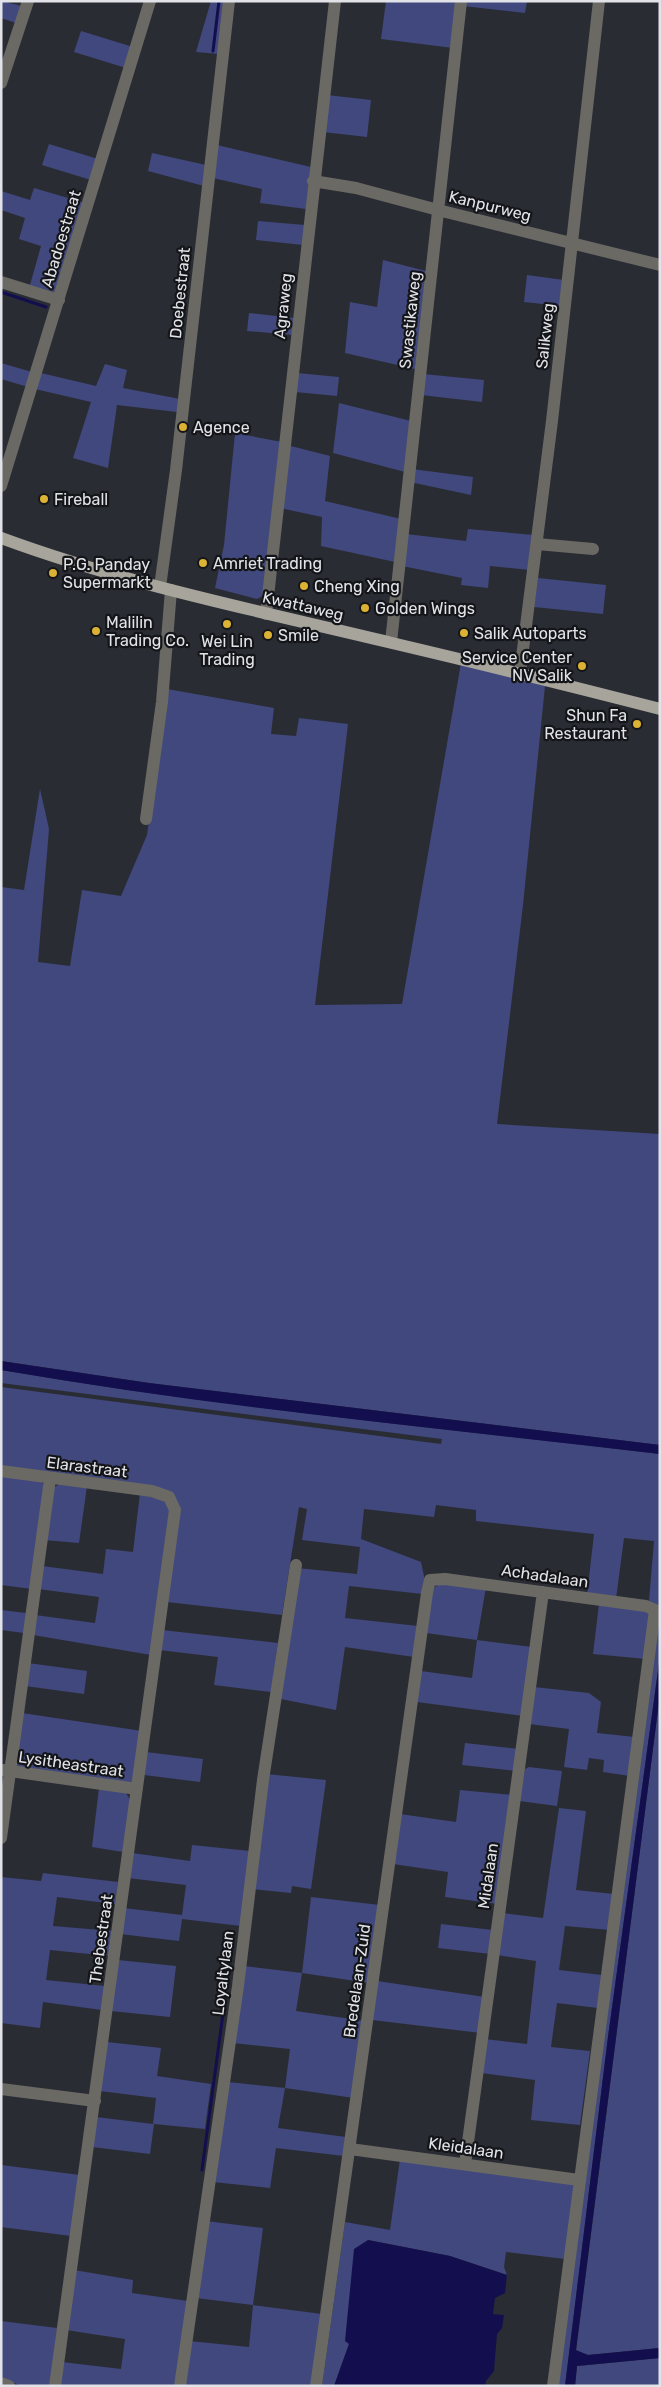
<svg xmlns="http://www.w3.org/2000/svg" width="661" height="2387" viewBox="0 0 661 2387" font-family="Rubik,sans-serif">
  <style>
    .green { fill: #41487d }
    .water { fill: #130f4f }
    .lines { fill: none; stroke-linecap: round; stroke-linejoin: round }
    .stream { stroke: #130f4f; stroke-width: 3 }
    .street { stroke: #6a6964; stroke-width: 12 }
    .primary { stroke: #a7a49c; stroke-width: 12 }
    .poi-dot { fill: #dbb233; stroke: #141518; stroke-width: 2 }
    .labels { text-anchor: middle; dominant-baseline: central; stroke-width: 4.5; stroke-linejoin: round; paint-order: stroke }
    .street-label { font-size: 16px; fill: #e2e3e8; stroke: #141518 }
    .poi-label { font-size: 16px; fill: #e2e3e8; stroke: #141518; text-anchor: start }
  </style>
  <rect width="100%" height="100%" fill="#2a2c34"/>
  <!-- green -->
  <path class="green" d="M1 1 22 6 16 23 1 18Z
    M211 1H225L219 54 196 52Z
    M386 1H458L453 48 381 39Z
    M463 1H527L525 13 463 6Z
    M81 31 133 47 126 68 74 52Z
    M327 95 371 100 367 137 323 132Z
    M49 144 98 159 91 180 42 165Z
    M217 145 311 167 306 209 260 203 262 189 213 178Z
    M152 153 206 165 204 186 148 171Z
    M34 188 85 203 56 291 54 292 30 285 41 246 19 239 25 218 1 210V191L30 200Z
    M258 221 305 225 303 245 256 240Z
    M383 260 426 271 415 369 345 353 350 302 377 307Z
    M527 275 564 280 561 306 524 302Z
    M249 313 294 318 293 335 247 331Z
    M1 363 32 372 28 387 1 379Z
    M105 364 127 370 123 388 180 399 177 412 117 405 108 468 73 458 91 402 35 389 41 373 96 386Z
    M297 373 339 377 337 396 295 392Z
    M423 374 484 380 482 402 421 395Z
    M339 403 411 421 405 472 333 453Z
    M235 433 282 442 264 595 257 599 215 588 224 545Z
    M287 445 330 456 325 501 401 519 395 562 321 546 322 517 280 508Z
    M412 469 473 477 471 495 410 482Z
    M468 529 534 535 530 570 490 566 488 588 461 585 462 578 402 566 406 534 466 541Z
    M538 578 606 585 603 614 534 607Z
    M461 663 545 686 523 905 497 1124 660 1134V1445L149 1383 1 1361V887L24 890 40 789 49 829 38 962 70 966 82 890 121 896 147 835 167 689 274 708 271 734 296 736 299 718 348 724 315 1005 402 1004Z
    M1 1370C219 1407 440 1428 660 1454V1656L608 2037 565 2386H557L658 1606 649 1601 654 1541 624 1538 616 1599 587 1595 594 1534 476 1521V1510L436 1505 434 1517 364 1509 361 1539 421 1562 425 1581 423 1594 349 1586 345 1618 418 1626 414 1657 345 1647 336 1710 281 1699 297 1568 357 1574 360 1547 302 1540 307 1509 299 1507 282 1615 167 1602 173 1496 1 1467V1387L441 1444 442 1439 1 1383Z
    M1 1475 42 1482 44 1486 32 1589 1 1585Z
    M59 1484 87 1486 79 1543 44 1540 52 1489Z
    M140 1493 155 1495 170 1506 151 1655 33 1635 35 1615 95 1623 99 1597 38 1589 42 1566 103 1574 106 1549 133 1552Z
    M441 1583 486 1587 477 1640 532 1647 523 1716 417 1702 421 1671 472 1678 477 1640 426 1633 432 1593 435 1587Z
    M599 1604 641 1609 649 1613 646 1659 593 1654Z
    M1 1610 26 1613 24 1633 1 1630Z
    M162 1630 278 1643 271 1692 214 1685 218 1657 159 1650Z
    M28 1663 87 1671 84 1694 25 1686Z
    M534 1687 589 1693 601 1702 597 1733 635 1737 630 1776 603 1772 604 1760 589 1758 587 1770 564 1767 569 1729 529 1724Z
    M660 1694V2348L588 2355 576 2351Z
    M22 1713 142 1731 132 1783 20 1768 14 1764Z
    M465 1743 519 1749 516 1771 462 1765Z
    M146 1752 203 1759 200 1782 144 1775Z
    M529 1767 562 1771 557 1806 519 1801 525 1769Z
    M266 1774 326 1780 311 1889 292 1886 291 1893 252 1889Z
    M99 1788 126 1793 130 1800 123 1852 92 1847Z
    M460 1790 512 1795 498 1904 445 1897 448 1872 393 1864 400 1814 456 1822Z
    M559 1808 586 1811 576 1890 614 1894 610 1930 565 1926 559 1970 602 1975 598 2008 557 2003 551 2047 590 2051 580 2125 531 2120 535 2080 481 2073 485 2039 527 2044 536 1961 497 1955 503 1913 543 1918Z
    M192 1845 250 1851 241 1926 182 1919 179 1941 120 1934 124 1908 182 1915 186 1885 128 1878 132 1853 190 1861Z
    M43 1873 118 1882 115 1904 57 1897 53 1926 112 1931 109 1956 50 1950 46 1980 105 1986 102 2010 43 2002 40 2028 1 2023V1877L41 1881Z
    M311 1897 380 1905 369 1983 302 1973 296 2011 365 2021 354 2098 285 2088 278 2128 346 2137 344 2156 276 2148 270 2188 213 2182 228 2082 285 2088 290 2049 233 2043 244 1966 302 1973Z
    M441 1924 493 1930 491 1954 438 1948Z
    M118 1960 176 1966 170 2017 111 2011Z
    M377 1981 485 1997 481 2033 372 2020Z
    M107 2042 161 2048 157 2076 211 2084 205 2129 154 2124 150 2154 92 2147 96 2117 153 2124 156 2098 100 2091Z
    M400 2159 575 2184 565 2259 506 2252 504 2267 507 2275 450 2256 368 2240 349 2344 334 2386H322L345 2222 390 2230Z
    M1 2165 80 2175 71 2236 1 2227Z
    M206 2221 263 2228 253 2305 322 2314 312 2386H183L189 2341 249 2347 253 2305 196 2298Z
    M74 2270 133 2280 132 2293 188 2301 177 2386H58L62 2362 121 2369 125 2339 66 2330Z
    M1 2321 57 2328 50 2386H22L1 2378Z
    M660 2358V2386H575L577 2366Z"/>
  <!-- water -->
  <path class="water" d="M1 1361 149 1383 660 1445V1454C440 1428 219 1408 1 1370Z
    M660 1656V1694L576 2350 588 2355 660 2348V2358L577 2366 575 2386H565L608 2037Z
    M368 2240 450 2256 507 2275 505 2293 495 2298 493 2314 504 2315 502 2328 497 2334 494 2371 486 2381 485 2386H334L349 2344 345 2341 354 2249Z"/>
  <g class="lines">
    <!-- stream -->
    <path class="stream" d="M213 51 219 1
      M1 292 46 307
      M202 2170 224 2006"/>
    <!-- street -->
    <path class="street" d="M1 83 28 1
      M313 181 356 188 438 210 660 265
      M1 282 59 300
      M1 486 150 1
      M537 544 593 549
      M160 587 176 470 229 1
      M266 614 335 1
      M391 642 461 1
      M520 673 552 421 599 1
      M146 819 162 702 171 590
      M1 1471 152 1491 169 1497 175 1510 55 2386
      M3 1770 137 1789
      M1 1838 50 1479
      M1 2089 95 2101
      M350 2149 579 2180
      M465 2164 543 1592
      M1 2383 9 2386
      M180 2386 238 1986 263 1780 296 1565
      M316 2386 427 1593 430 1580 445 1579 646 1606 655 1610 553 2386"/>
    <!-- primary -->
    <path class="primary" d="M1 538C128 585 260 611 392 643 481 664 571 686 660 709"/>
  </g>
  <!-- markers -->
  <g class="poi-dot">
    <circle cx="183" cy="427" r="5"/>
    <circle cx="44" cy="499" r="5"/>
    <circle cx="203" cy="563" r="5"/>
    <circle cx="53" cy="573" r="5"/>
    <circle cx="304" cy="586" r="5"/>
    <circle cx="365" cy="608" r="5"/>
    <circle cx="227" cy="624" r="5"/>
    <circle cx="96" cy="631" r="5"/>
    <circle cx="464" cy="633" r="5"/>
    <circle cx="268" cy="635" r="5"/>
    <circle cx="582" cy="666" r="5"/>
    <circle cx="637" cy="724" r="5"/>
  </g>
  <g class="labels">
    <!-- street labels -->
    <g class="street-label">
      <text transform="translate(490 206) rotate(14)">Kanpurweg</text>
      <text transform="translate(61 239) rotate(-73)">Abadoestraat</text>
      <text transform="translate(180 293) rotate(-84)">Doebestraat</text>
      <text transform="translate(283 306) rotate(-84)">Agraweg</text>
      <text transform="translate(410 320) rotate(-84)">Swastikaweg</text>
      <text transform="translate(545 336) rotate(-84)">Salikweg</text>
      <text transform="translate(303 606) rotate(13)">Kwattaweg</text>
      <text transform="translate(87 1467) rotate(7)">Elarastraat</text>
      <text transform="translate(545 1576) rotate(8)">Achadalaan</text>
      <text transform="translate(71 1764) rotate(8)">Lysitheastraat</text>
      <text transform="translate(488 1876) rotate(-82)">Midalaan</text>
      <text transform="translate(101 1939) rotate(-82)">Thebestraat</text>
      <text transform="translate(223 1973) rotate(-83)">Loyaltylaan</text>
      <text transform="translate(357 1981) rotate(-82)">Bredelaan-Zuid</text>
      <text transform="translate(466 2148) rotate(8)">Kleidalaan</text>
    </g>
    <!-- poi labels -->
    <g class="poi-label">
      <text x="193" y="427">Agence</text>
      <text x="54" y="499">Fireball</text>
      <text x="213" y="563">Amriet Trading</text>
      <text x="63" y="564">P.G. Panday<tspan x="63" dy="18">Supermarkt</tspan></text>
      <text x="314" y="586">Cheng Xing</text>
      <text x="375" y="608">Golden Wings</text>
      <text x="106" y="622">Malilin<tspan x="106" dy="18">Trading Co.</tspan></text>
      <text x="474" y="633">Salik Autoparts</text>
      <text x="278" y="635">Smile</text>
      <text x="227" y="641" text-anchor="middle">Wei Lin<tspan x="227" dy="18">Trading</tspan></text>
      <text x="572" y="657" text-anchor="end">Service Center<tspan x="572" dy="18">NV Salik</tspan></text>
      <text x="627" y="715" text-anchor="end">Shun Fa<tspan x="627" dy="18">Restaurant</tspan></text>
    </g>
  </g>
  <!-- border -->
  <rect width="661" height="2387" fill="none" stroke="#e2e3e8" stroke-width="5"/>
</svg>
